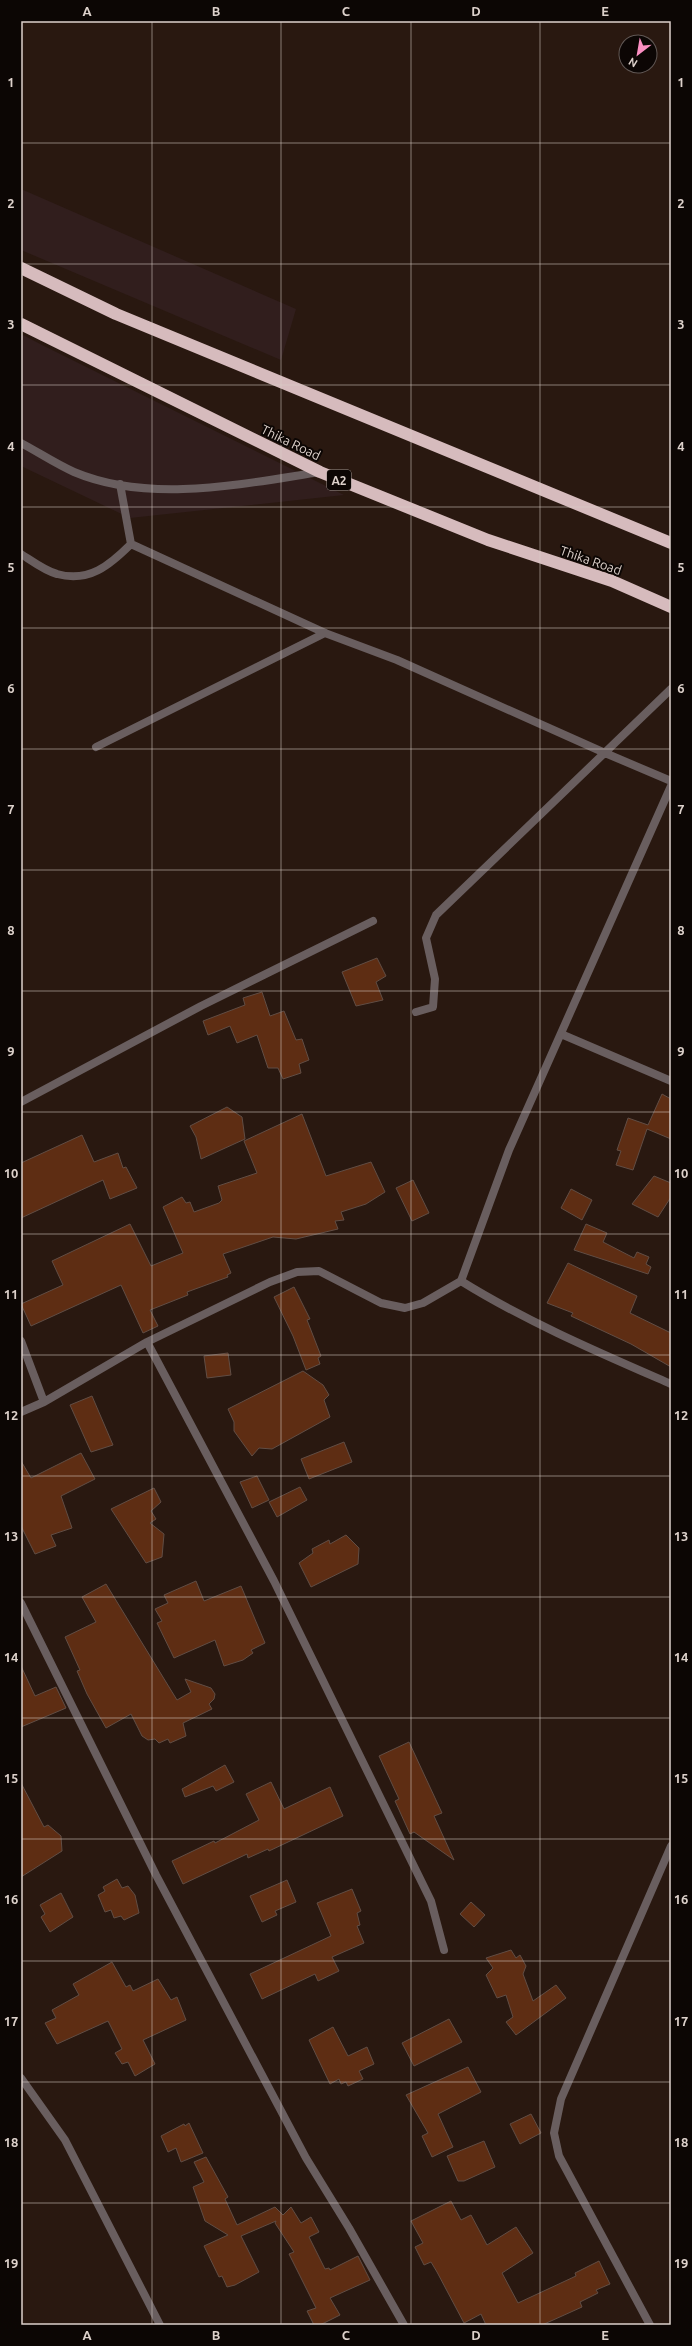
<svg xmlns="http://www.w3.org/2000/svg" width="692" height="2346" viewBox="0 0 692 2346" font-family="Ubuntu,sans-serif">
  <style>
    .commercial { fill: #311e1d }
    .building { fill: #5e2d13; stroke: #614d44 }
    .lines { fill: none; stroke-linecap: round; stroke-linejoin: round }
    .lane { stroke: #695e5f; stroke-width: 8 }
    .street { stroke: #695e5f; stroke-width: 8 }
    .highway { stroke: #d6bbbd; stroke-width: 12 }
    .grid { fill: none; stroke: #ddd1cb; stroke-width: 1; stroke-opacity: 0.55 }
    .labels { text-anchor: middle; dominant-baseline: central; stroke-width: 4; stroke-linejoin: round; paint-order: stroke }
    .shield { fill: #0c0604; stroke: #9e948f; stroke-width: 1 }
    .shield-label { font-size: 12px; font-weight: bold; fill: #ddd1cb }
    .street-label { font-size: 13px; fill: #ddd1cb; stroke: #0c0604 }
    .neatline { fill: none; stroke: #ddd1cb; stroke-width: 1.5 }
    .grid-label { font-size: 13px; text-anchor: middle; font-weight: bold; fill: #ddd1cb }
  </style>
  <rect width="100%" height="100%" fill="#291810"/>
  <!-- commercial -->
  <path class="commercial" d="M21 189 296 309 281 360 21 250Z
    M21 334 42 345 344 495 130 518 21 466Z"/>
  <!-- building -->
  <path class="building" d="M377 958 386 976 376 982 383 1000 356 1006 342 972Z
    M262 992 270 1016 284 1011 296 1040 302 1039 309 1060 299 1064 301 1073 283 1079 278 1068H268L257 1035 237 1043 230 1026 208 1035 203 1021 245 1005 243 998Z
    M662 1094 671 1099V1139L647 1129 633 1170 616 1165 621 1151 617 1150 628 1118 648 1125Z
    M227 1107 242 1117 245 1139 201 1159 196 1137 190 1126Z
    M302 1114 326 1176 371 1162 385 1192 366 1204 341 1212 344 1220 335 1221 338 1229 296 1239 273 1237 223 1254 231 1273 227 1275 228 1277 187 1292 188 1295 150 1310 158 1326 143 1333 121 1285 31 1326 21 1304 63 1285 52 1261 130 1224 151 1266 183 1253 163 1207 182 1197 186 1203 190 1202 194 1212 219 1203 222 1200 218 1186 257 1173 244 1141Z
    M82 1135 94 1162 118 1153 123 1168 126 1167 137 1188 110 1199 103 1180 21 1218V1163Z
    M654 1176 671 1183V1197L658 1217 632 1204Z
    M413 1180 429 1213 412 1221 396 1188Z
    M571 1189 592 1200 582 1220 561 1208Z
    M586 1224 607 1233 603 1242 634 1258 637 1252 649 1257 646 1264 651 1267 648 1274 574 1250Z
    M568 1263 637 1296 630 1313 671 1333V1367L631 1344 571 1316 573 1313 547 1303Z
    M294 1287 310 1319 307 1320 321 1356 318 1358 320 1364 306 1370 293 1336 274 1297Z
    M228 1353 231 1375 207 1378 204 1356Z
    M303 1371 323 1385 329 1395 324 1400 330 1417 272 1449 259 1448 252 1456 234 1431V1422L228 1409Z
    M92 1396 113 1445 91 1452 70 1405Z
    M344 1442 352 1462 309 1479 301 1459Z
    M81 1453 95 1479 61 1496 72 1528 51 1535 56 1546 35 1554 21 1526V1461L31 1478Z
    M257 1476 269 1500 252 1508 240 1482Z
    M300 1487 307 1500 277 1517 269 1502Z
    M154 1488 161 1502 151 1511 156 1519 150 1523 164 1534 162 1557 146 1563 111 1509Z
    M346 1535 359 1548 358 1564 311 1587 299 1563 313 1553 312 1549 329 1540 330 1544Z
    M196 1581 204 1601 241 1586 265 1643 251 1650 253 1653 243 1660 224 1666 215 1640 174 1658 157 1623 162 1621 155 1609 168 1603 164 1595Z
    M106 1584 177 1700 191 1692 185 1679 211 1688 215 1694 214 1699 209 1704 212 1709 183 1723 186 1736 170 1743 168 1739 159 1743 155 1739 148 1740 142 1736 131 1714 106 1728 87 1694 77 1671 80 1670 65 1637 96 1622 82 1597Z
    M21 1666 35 1696 56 1687 66 1708 21 1727Z
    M409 1742 442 1813 434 1816 454 1860 414 1832 410 1834 395 1801 399 1799 379 1756Z
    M225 1765 234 1782 216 1791 213 1786 185 1797 182 1789Z
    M271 1782 284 1809 330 1787 343 1816 269 1851 268 1849 248 1858 247 1854 183 1884 172 1861 214 1841 215 1843 259 1820 246 1794Z
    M21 1783 44 1827 48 1825 61 1836 62 1851 21 1877Z
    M117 1879 122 1888 128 1886 135 1895 139 1913 124 1920 121 1916 114 1918 111 1910 105 1912 98 1895 105 1891 103 1887Z
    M287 1880 296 1902 275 1911 277 1915 262 1922 250 1896Z
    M352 1889 361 1911 357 1913 360 1925 357 1926 364 1943 332 1957 339 1971 318 1981 315 1974 262 1999 250 1974 331 1936 317 1903Z
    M61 1893 73 1917 50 1932 41 1917 45 1914 40 1905Z
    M471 1902 485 1915 474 1927 460 1914Z
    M511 1950 516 1958 520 1955 526 1966 523 1974 533 2001 556 1985 566 1998 516 2035 506 2022 513 2017 506 1995 497 1998 486 1975 493 1968 486 1958Z
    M112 1962 126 1987 130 1985 133 1991 158 1979 171 2000 177 1997 186 2020 143 2040 155 2064 135 2076 128 2062 122 2064 115 2053 122 2049 108 2021 57 2044 45 2023 56 2018 52 2010 79 1995 73 1984Z
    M449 2019 462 2042 414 2066 402 2043Z
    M333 2027 348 2056 367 2047 374 2064 359 2071 363 2079 348 2086 346 2082 341 2084 339 2079 330 2084 309 2040Z
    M468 2067 481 2092 438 2114 453 2147 432 2157 422 2136 428 2133 406 2095Z
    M531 2114 541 2133 520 2144 510 2124Z
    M189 2123 203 2153 181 2162 176 2148 168 2152 161 2136 184 2124 185 2126Z
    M484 2141 495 2167 464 2181H458L447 2156Z
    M206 2157 228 2197 225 2199 237 2225 275 2207 283 2215 291 2207 301 2223 311 2217 319 2232 309 2237 325 2269 329 2268 330 2270 358 2256 370 2280 330 2298 340 2315 320 2325H314L307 2311 316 2308 289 2254 294 2252 275 2223 276 2221 241 2236 259 2272 235 2285 227 2287 222 2276 219 2277 204 2246 228 2235 205 2221 193 2187 204 2182 194 2162Z
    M451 2201 461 2220 471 2215 487 2245 516 2227 533 2253 502 2273 518 2303 576 2276 575 2273 599 2261 610 2284 596 2290 598 2293 580 2302 582 2307 542 2325H486L481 2314 464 2323 437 2272 431 2262 424 2265 415 2247 423 2243 411 2221Z"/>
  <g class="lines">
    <!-- lane -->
    <path class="lane" d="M21 443C38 452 56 464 74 472 150 504 242 484 320 472
      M120 484 131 544
      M21 554C32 561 45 571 57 574 89 583 110 565 131 544L325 633 397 660 605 753
      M96 747 325 633"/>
    <!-- street -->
    <path class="street" d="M605 753 671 781
      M416 1012 433 1007 435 979 426 938 436 915 671 689
      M561 1034 671 1081
      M21 1102 201 1006 373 921
      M461 1281C527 1322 600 1353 671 1384
      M21 1341 44 1402
      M147 1342 274 1581 431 1901 444 1950
      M21 1412 44 1402 147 1342 270 1282 297 1272 319 1271 381 1303 405 1308 423 1303 461 1281 509 1150 671 786
      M21 1603 156 1875 306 2158 349 2228 404 2325
      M21 2078 65 2140 160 2325
      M650 2325 559 2156 554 2133 561 2099 671 1846"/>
    <!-- highway -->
    <path class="highway" d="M21 268 116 314 671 543
      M21 324 320 472 488 540 612 581 671 607"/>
  </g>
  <!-- grid -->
  <path class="grid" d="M152 21V2325M281 21V2325M411 21V2325M540 21V2325M21 143H671M21 264H671M21 385H671M21 507H671M21 628H671M21 749H671M21 870H671M21 991H671M21 1112H671M21 1234H671M21 1355H671M21 1476H671M21 1597H671M21 1718H671M21 1839H671M21 1961H671M21 2082H671M21 2203H671"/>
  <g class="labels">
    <!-- shield labels -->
    <rect class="shield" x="327" y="470" width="24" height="20" rx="3"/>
    <g class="shield-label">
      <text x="339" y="480">A2</text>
    </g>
    <!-- street labels -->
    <g class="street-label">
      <text transform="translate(291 442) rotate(26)">Thika Road</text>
      <text transform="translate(591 560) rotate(19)">Thika Road</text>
    </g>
  </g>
  <!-- border -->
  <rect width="692" height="2346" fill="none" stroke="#0c0604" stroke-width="44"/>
  <!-- north arrow -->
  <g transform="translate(638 54) rotate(211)"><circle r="19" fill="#0c0604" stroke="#605754"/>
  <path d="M0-3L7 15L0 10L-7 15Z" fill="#fc8fc2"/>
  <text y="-6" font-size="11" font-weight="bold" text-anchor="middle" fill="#ddd1cb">N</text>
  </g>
  <rect x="22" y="22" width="648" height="2302" class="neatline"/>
  <g class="grid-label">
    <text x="87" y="16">A</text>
    <text x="216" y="16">B</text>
    <text x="346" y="16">C</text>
    <text x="476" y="16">D</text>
    <text x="605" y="16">E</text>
    <text x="11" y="87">1</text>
    <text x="681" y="87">1</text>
    <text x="11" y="208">2</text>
    <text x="681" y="208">2</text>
    <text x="11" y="329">3</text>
    <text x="681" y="329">3</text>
    <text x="11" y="451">4</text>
    <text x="681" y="451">4</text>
    <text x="11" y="572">5</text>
    <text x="681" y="572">5</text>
    <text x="11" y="693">6</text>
    <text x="681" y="693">6</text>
    <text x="11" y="814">7</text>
    <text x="681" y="814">7</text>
    <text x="11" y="935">8</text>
    <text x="681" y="935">8</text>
    <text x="11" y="1056">9</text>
    <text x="681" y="1056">9</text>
    <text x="11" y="1178">10</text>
    <text x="681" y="1178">10</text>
    <text x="11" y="1299">11</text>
    <text x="681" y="1299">11</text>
    <text x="11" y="1420">12</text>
    <text x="681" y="1420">12</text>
    <text x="11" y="1541">13</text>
    <text x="681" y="1541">13</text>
    <text x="11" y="1662">14</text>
    <text x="681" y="1662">14</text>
    <text x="11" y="1783">15</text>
    <text x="681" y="1783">15</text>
    <text x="11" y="1904">16</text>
    <text x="681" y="1904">16</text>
    <text x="11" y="2026">17</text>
    <text x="681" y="2026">17</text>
    <text x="11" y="2147">18</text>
    <text x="681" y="2147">18</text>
    <text x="11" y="2268">19</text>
    <text x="681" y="2268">19</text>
    <text x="87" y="2340">A</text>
    <text x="216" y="2340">B</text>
    <text x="346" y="2340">C</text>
    <text x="476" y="2340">D</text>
    <text x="605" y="2340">E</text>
  </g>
</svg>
